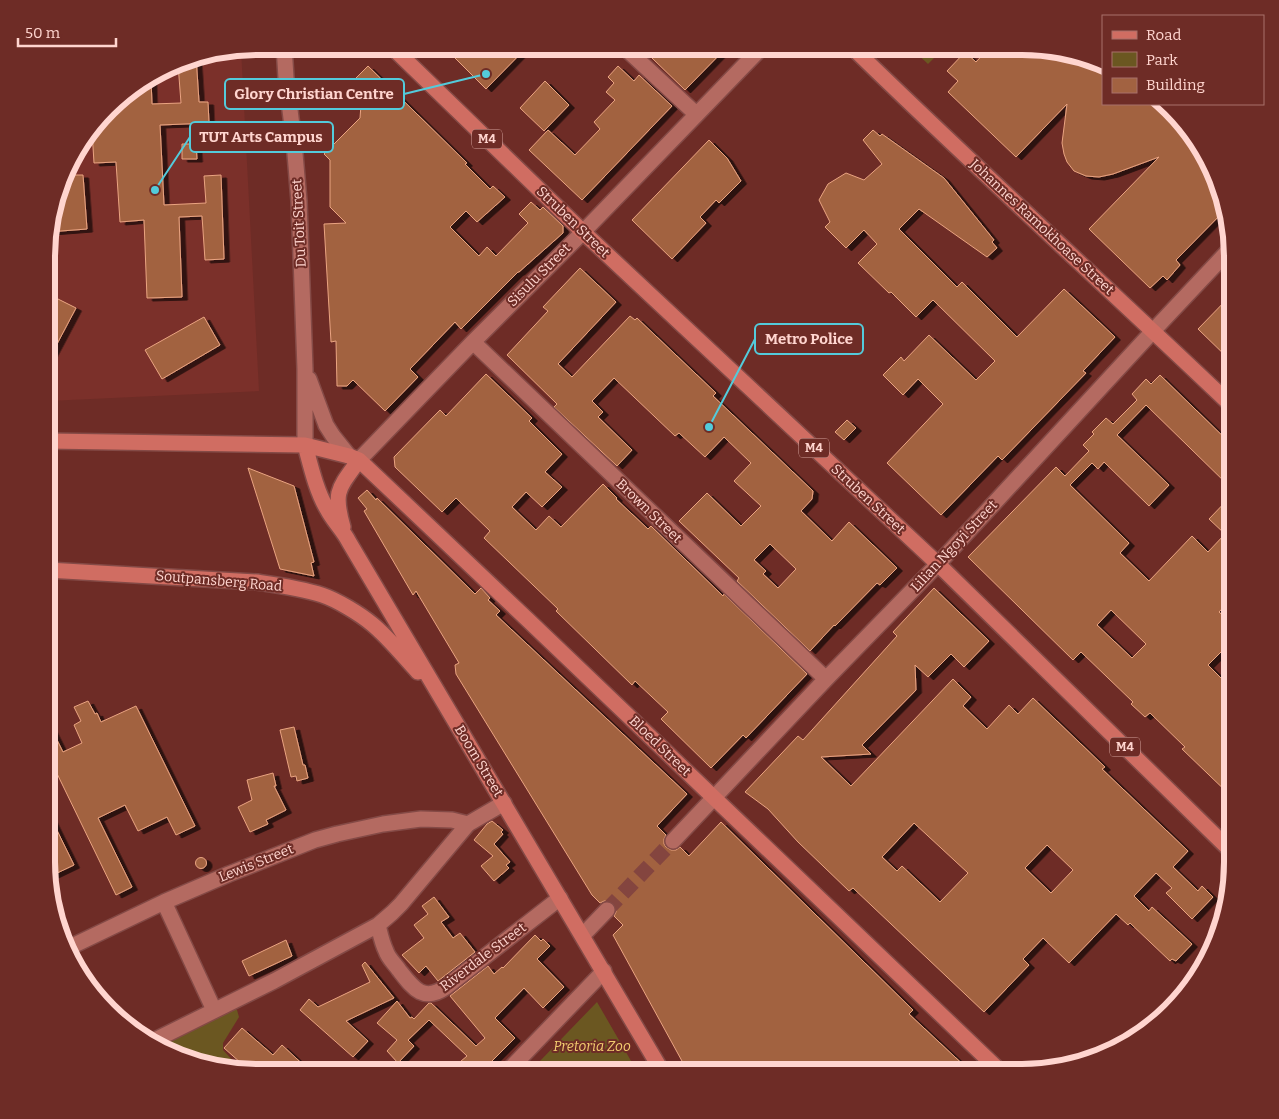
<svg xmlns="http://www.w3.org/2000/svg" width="1279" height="1119" viewBox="0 0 1279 1119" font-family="Bitter,serif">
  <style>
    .built { fill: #7b302a }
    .green { fill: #6b5721 }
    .building { fill: #a26241; stroke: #eaa481; fill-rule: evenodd; filter: url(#shadow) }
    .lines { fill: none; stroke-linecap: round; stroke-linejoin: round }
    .minor-tunnel { stroke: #84453f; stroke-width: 15; stroke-dasharray: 15 8; stroke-linecap: butt }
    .minor-casing { stroke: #844a46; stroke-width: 18 }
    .major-casing { stroke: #844a46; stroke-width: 18 }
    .minor { stroke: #b46a61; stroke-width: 15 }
    .major { stroke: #d06d62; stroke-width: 15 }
    .labels { text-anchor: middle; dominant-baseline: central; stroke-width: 4; stroke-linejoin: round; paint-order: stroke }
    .shield { fill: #6e2c26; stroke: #d4a29c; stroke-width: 1 }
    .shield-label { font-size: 12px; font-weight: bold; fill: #ffd5cf }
    .street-label { font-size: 14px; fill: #ffd5cf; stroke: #6e2c26 }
    .park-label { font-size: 14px; font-style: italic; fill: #f2cc6f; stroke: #6e2c26 }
    .rim { fill: none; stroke: #ffd5cf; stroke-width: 6 }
    .leader { fill: none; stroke: #53cbdb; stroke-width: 2 }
    .callout-dot { fill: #53cbdb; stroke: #6e2c26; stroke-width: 2 }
    .callout { fill: #6e2c26; stroke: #53cbdb; stroke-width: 2 }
    .callout-label { font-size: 15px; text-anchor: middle; font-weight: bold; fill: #ffd5cf }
  </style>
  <defs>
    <filter id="shadow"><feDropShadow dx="5.5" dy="3" stdDeviation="0" flood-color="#0009"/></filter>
  </defs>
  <rect width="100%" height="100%" fill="#6e2c26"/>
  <!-- built -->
  <path class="built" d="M241 49 259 391 48 401V229L74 152 118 98 189 58Z"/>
  <!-- green -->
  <path class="green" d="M910 47H945L928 64Z
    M597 1002 638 1073H534L543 1064 540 1061Z
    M228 1010H237L239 1017 223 1043V1050L237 1065 244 1070 176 1057 168 1051 164 1042Z"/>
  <!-- building -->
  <path class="building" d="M443 46H528L486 89Z
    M663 46H670L678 55 686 47H727L685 90 652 58Z
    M990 47H1036L1103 65V104H1165L1171 108 1217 176 1225 210 1176 260 1180 265 1167 280 1163 276 1150 288 1089 229 1159 157 1113 174 1099 177 1086 176 1074 171 1067 162 1064 154 1062 143 1067 104 1016 157 948 92 958 81 947 71 965 52 976 62Z
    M196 56 199 102H208L209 123 160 125 164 205 206 203 204 176 221 175 224 259 205 260 202 216 179 217 182 297 147 298 144 220 120 222 116 162 94 163 92 131 113 104H125V95L151 80 152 104 181 103 178 64 189 58Z
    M368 66 467 163 465 164 490 189 493 186 505 197 477 222 466 211 450 227 479 256 487 247 496 256 528 223 519 214 531 202 540 210 543 207 563 226V233L519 272H518L461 329 455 322 410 369 418 377 385 411 353 380 347 386H337L336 341 331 342 324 224 346 223 330 207V160L324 154 360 118 361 105 345 89Z
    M618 66 634 81 639 75 672 106 582 200 529 150 548 130 575 155 600 129 594 122 615 100 606 92 614 83 608 77Z
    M545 81 569 105 544 131 520 108Z
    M873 130 880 136 882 134 944 178 994 240 992 242 997 248 987 257 919 209 899 229 957 287 962 282 1017 337 1064 289 1115 337 1083 371 1086 373 1002 460 998 456 941 515 887 463 943 404 918 379 903 395 883 375 901 357 904 361 929 335 976 380 995 361 933 300 916 317 891 292 889 293 858 263 877 244 864 230 846 248 825 227 830 222 819 200 828 184 846 173 864 180 882 164 863 140Z
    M709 140 727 158 741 181 719 203 716 200 700 217 706 223 672 259 632 220Z
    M182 144H196L197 159H182Z
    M66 175H83L87 229 48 232Z
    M580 268 616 302 558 364 572 377 630 316 635 320 637 318 716 393 713 396 813 491 812 499 801 511 832 541 849 522 897 568 880 585 877 583 835 626 834 625 810 651 737 581 739 578 679 521 707 493 741 526 761 506 734 481 751 463 724 437 705 457 679 433 675 436 614 378 592 401 603 412 598 417 632 450 617 466 554 407 557 404 507 355 548 311 543 307ZM770 544 796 569 778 588 763 574 766 571 754 560Z
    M48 294 76 308 48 361Z
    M1232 294V362L1198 329Z
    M204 317 220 345 162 379 145 350Z
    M486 374 532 418 529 421 562 454 545 472 562 487 542 507 526 492 512 507 536 530 549 516 561 527 603 484 617 498 616 499 648 529 651 526 723 596 724 594 807 674 746 738 743 735 711 768 661 719 668 712 635 681 632 685 556 611 558 609 484 538 490 531 456 498 442 512 395 467 394 457 440 410 446 416Z
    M1160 375 1232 445V489L1146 405 1117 435 1169 485 1149 506 1104 462 1098 469 1092 463 1070 485 1129 543 1120 553 1149 581 1192 536 1208 552 1225 534 1209 519 1232 495 1233 555 1222 566 1233 576V597L1219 612 1233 625V654L1226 647 1208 665 1222 679 1233 669V798L1182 749 1185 747 1150 713 1145 717 1131 704 1133 702 1081 652 1073 660 968 557 1056 467 1065 476 1089 451 1083 445 1094 434 1092 432 1106 418 1113 424 1137 400 1132 394 1146 379 1151 384ZM1111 610 1146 644 1132 658 1097 625Z
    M847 420 856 428 844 440 835 432Z
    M248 468 294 486 314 562 311 563 314 576 280 569Z
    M367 490 376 500 377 498 475 594 481 588 490 598 488 600 500 611 496 615 687 794 657 826 666 835 664 839V844L666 847 671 850H676L680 847 689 856 721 822 913 1010 909 1014 971 1072H688L613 935 623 925 614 916 616 912V907L613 903 609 901H604L600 903 592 895 456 674 455 665 459 663 416 591 413 595 364 511 367 509 358 498Z
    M934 588 989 641 964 667 951 654 928 677 915 665 916 690 862 745 871 754 821 757 851 786 953 679 971 697 963 706 987 729 1009 705 1018 714 1033 698 1105 767 1102 769 1188 851 1173 867 1198 891 1202 886 1213 897 1192 919 1166 893 1172 888 1156 873 1134 896 1149 911 1152 907 1192 944 1176 961 1172 959 1170 961 1130 923 1128 925 1116 914 1069 963 1043 938 1023 959 1029 965 984 1012 853 888 849 891 798 842 768 809 745 792 798 736 803 740 897 636 893 632ZM914 823 968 873 940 902 902 866 897 871 882 857ZM1047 845 1073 870 1051 893 1025 868Z
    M88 701 95 714 97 713 101 722 136 706 195 826 176 835 167 817 138 831 125 805 98 818 132 887 116 895 47 753V720L63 752 82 743 74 725 81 721 74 707Z
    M294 727 303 765H305L308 778 297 781 296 776 291 777 280 730Z
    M273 773 276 786H274L286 810 266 820 268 824 250 832 238 807 252 800 247 780Z
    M47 810 74 865 53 875 47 862Z
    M492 821 503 830 501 832 503 834 494 844 510 862 506 865 509 868 494 881 481 866 493 856 474 840 487 824Z
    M195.5 863a5.5 5.5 0 1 1 11 0a5.5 5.5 0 1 1-11 0Z
    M434 897 449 917 441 922 453 938 460 933 475 952 438 981 426 966 419 973 402 955 424 938 414 925 428 914 422 906Z
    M535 935 541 941 543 939 550 946 537 959 564 987 543 1008 524 988 495 1018 515 1038 486 1067 492 1073H447L467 1056 429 1020 408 1040 414 1046 398 1063 387 1051 397 1040 377 1023 397 1001 410 1018 412 1017 414 1019 429 1003H431L476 1046 485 1038 450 996 488 966 494 974 502 967 503 968Z
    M286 940 292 956 249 976 242 961Z
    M365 962 394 998 346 1021 368 1041 353 1057 300 1010 309 999 318 1007 370 982 362 965Z
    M242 1028 273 1055 282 1045 312 1073H265L256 1065 250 1071 224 1048Z"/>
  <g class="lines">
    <!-- minor-tunnel -->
    <path class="minor-tunnel" d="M607 910 673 841"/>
    <!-- minor casing -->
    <g class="minor-casing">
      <path id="minor" d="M284 46 286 78 294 142 299 201 305 369V445
        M623 46 696 114
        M473 342 826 679
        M309 379 326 425 333 436 349 456
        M359 460 473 342 583 232 762 47
        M673 841 826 679 938 564 1153 331 1232 247
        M164 902 214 1010
        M378 925C380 933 382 943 386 951 388 958 395 964 399 970 413 988 423 1003 446 987L560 898
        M583 935 607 910
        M66 949 164 902 229 874 315 840 337 834 383 824 421 819 452 820 468 824
        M153 1041 274 981 378 925 392 913 401 904 468 824 504 803
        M506 1073 604 971"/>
    </g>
    <!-- major casing -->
    <g class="major-casing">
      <path id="major" d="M391 46 583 232 938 564 1233 853
        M852 47C977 169 1106 286 1232 406
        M48 441 305 445 349 456 359 460 528 620 1001 1072
        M305 445C311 467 316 490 327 509 333 521 343 530 349 542L663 1073
        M343 527C333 492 338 489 359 460
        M47 570 257 582C278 585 301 588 322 595 337 600 360 614 372 624 389 638 403 656 418 672"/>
    </g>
    <!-- minor -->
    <use href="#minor" class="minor"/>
    <!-- major -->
    <use href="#major" class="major"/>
  </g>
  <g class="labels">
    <!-- shield labels -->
    <g class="shield">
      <rect x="472" y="129.5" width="30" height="19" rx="4"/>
      <rect x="799" y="438.5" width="30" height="19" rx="4"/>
      <rect x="1110" y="737.5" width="30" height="19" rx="4"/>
    </g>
    <g class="shield-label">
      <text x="487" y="139">M4</text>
      <text x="814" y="448">M4</text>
      <text x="1125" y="747">M4</text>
    </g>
    <!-- street labels -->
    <g class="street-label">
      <text transform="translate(573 222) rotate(44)">Struben Street</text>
      <text transform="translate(299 223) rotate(-93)">Du Toit Street</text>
      <text transform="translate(1042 227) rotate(43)">Johannes Ramokhoase Street</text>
      <text transform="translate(539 275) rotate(-45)">Sisulu Street</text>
      <text transform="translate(868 499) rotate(43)">Struben Street</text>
      <text transform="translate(649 511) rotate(44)">Brown Street</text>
      <text transform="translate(954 546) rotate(-47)">Lilian Ngoyi Street</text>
      <text transform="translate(219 581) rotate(5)">Soutpansberg Road</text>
      <text transform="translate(660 746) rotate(44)">Bloed Street</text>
      <text transform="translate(479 761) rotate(59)">Boom Street</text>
      <text transform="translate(256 863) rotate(-22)">Lewis Street</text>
      <text transform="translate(483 957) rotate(-37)">Riverdale Street</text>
    </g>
    <!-- park labels -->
    <g class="park-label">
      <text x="592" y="1046">Pretoria Zoo</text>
    </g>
  </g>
  <!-- crop -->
  <path d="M0 0H1279V1119H0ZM257 55H1022A202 202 0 0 1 1224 257V862A202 202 0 0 1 1022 1064H257A202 202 0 0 1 55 862V257A202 202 0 0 1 257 55Z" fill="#6e2c26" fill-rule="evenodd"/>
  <path class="rim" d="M257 55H1022A202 202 0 0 1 1224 257V862A202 202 0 0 1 1022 1064H257A202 202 0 0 1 55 862V257A202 202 0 0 1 257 55Z"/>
  <!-- callouts -->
  <path class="leader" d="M486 74L404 94M155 190L190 137M709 427L755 339"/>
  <g class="callout-dot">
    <circle cx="486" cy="74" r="5"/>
    <circle cx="155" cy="190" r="5"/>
    <circle cx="709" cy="427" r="5"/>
  </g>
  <g class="callout">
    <rect x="225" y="79" width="179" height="30" rx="5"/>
    <rect x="190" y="122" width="143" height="30" rx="5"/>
    <rect x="755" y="324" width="108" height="30" rx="5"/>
  </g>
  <g class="callout-label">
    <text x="314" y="99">Glory Christian Centre</text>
    <text x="261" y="142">TUT Arts Campus</text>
    <text x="809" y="344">Metro Police</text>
  </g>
  <!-- legend -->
  <rect x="1102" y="15" width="162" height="90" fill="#6e2c26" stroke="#a8706a"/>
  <rect x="1112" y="31" width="25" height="8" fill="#d06d62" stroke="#a8706a"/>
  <text x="1146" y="40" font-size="15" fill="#ffd5cf">Road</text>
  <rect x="1112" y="52" width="25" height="15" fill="#6b5721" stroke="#a8706a"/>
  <text x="1146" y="65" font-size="15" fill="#ffd5cf">Park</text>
  <rect x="1112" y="78" width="25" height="15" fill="#a26241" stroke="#a8706a"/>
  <text x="1146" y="90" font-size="15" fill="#ffd5cf">Building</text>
  <!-- scale -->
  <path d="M18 38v8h98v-8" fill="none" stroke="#ffd5cf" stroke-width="2.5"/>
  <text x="25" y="38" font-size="15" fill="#ffd5cf" stroke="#6e2c26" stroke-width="4" paint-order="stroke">50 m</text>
</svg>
